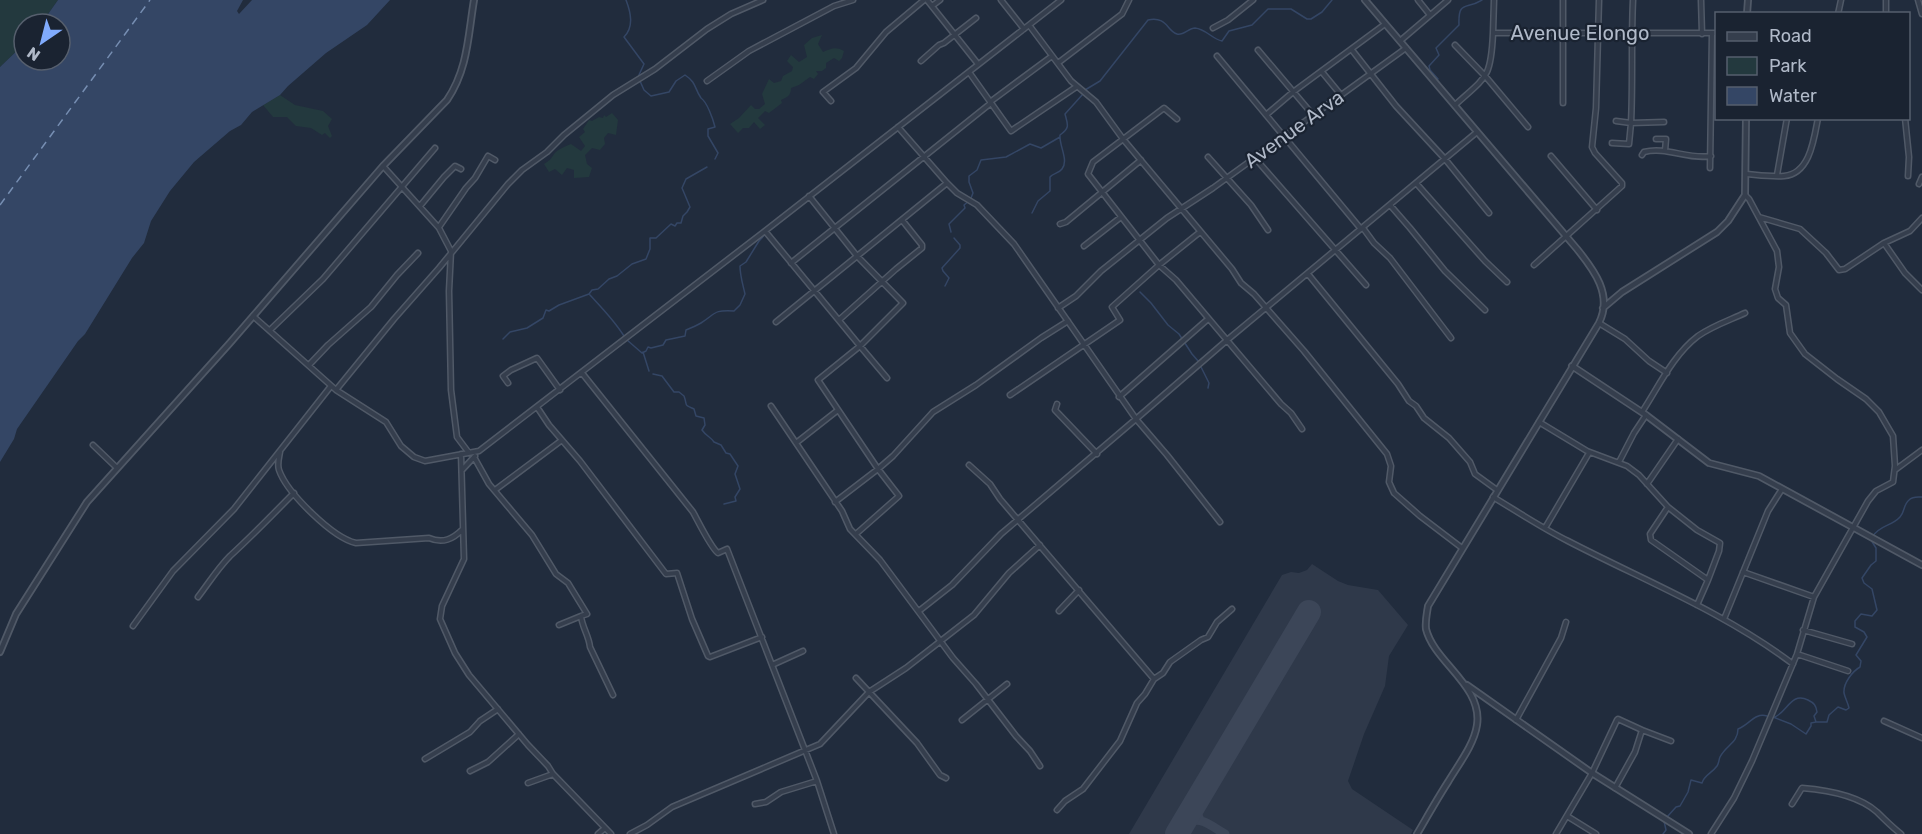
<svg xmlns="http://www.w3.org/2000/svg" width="1922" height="834" viewBox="0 0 1922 834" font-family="Rubik,sans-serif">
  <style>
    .airport { fill: #2f394a }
    .green { fill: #23393e }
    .water { fill: #344665 }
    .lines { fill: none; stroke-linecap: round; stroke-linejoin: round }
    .stream { stroke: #344665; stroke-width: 1.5 }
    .ferry { stroke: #768eb2; stroke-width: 1.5; stroke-dasharray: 8 6; stroke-linecap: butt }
    .taxiway { stroke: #3c4658; stroke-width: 9 }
    .runway { stroke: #3c4658; stroke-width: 24 }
    .minor-casing { stroke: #505967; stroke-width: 7 }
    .tertiary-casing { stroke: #505967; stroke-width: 8 }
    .minor { stroke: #353e4d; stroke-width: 4 }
    .tertiary { stroke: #353e4d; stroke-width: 4.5 }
    .labels { text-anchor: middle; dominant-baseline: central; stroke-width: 4.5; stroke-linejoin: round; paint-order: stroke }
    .street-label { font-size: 20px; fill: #b0b9c8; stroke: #1a2331 }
  </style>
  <rect width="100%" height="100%" fill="#212c3d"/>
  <!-- airport -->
  <path class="airport" d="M1312 564 1338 581 1348 585 1378 590 1408 625 1389 656 1385 686 1364 734 1348 781 1352 789 1413 830 1411 834H1129L1282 575 1291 572 1299 573 1307 570Z"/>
  <!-- green -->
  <path class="green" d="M0 0H58L41 24H24V44L0 67Z
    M822 35 818 44 823 52C831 49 835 46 844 51L842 58 839 61 834 58 826 63V68L822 71H816L818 74 814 79 810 77 799 85 791 88C791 96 787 97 781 100L782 103 769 113 765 111 758 118 765 125 760 129 754 122 749 128H743L738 133 730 124 739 118 751 105 755 109H759L765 104 762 94 769 79 774 83 781 81 783 76 792 71 793 67 787 61 791 55 799 62 807 57 804 45 812 38Z
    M280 95 295 105 323 111 332 119 328 126 332 136 330 138 325 133 322 135 311 128 296 126 287 117H273L263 105Z
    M612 113 618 120 616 135 608 133 604 138 605 144 600 150 592 148 585 155 587 164 592 168 589 177 574 178V170L567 168 562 175 555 169 549 172 544 164C550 160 551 159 554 154 558 149 566 146 571 144L581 151 585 146 579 137 585 132 583 129 589 120 592 121 599 117 603 118 604 115 606 117Z"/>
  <!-- water -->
  <path class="water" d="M58 0H243L237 11 239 14 252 0H390L367 25 326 53 288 86 280 95 252 112 241 125 230 131 194 162 170 191 151 221 144 243 132 258 85 334 78 341 17 429 14 439 0 462V67L24 44V60H60V24H41Z"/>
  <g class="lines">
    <!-- stream -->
    <path class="stream" d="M626 0C631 13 634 27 624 37L644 64 638 77
      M1438 79 1430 70 1429 66 1439 55 1436 48 1459 25C1458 0 1466 10 1482 0
      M640 81 644 90 651 96 669 92 676 81 685 75C697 83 694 88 701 98 707 102 713 119 715 127L708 129V136L718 153 715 159
      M1085 90 1100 81 1148 20C1167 16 1167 31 1177 34 1183 36 1189 28 1195 28 1206 29 1212 39 1222 41L1229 31 1252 25 1268 9H1291L1307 19H1311L1322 12 1332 0
      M971 198 973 193 969 182V176L977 170 981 160 1006 157 1030 144 1041 148 1060 137
      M1032 213 1038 201 1050 191V177C1054 173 1059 173 1062 169 1069 160 1059 146 1060 135 1070 128 1068 125 1065 114L1083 94
      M951 232 949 224 965 208 964 205 969 201
      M945 286 949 278 943 271 942 268 960 248V245L954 238
      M1140 292 1151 303 1168 325 1179 334 1192 354 1199 362
      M590 295C602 308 614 320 624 336
      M503 339 510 332 527 328 543 318 546 310 549 311 559 305 589 294 592 290 598 289 609 279 617 276 632 264 646 259 650 249V238H656L671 224 675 226 677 223H681L683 216 687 212 690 207 682 188 686 179 707 167
      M627 340 642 353 646 351 648 347 651 348 663 345 666 340 685 336 686 330C691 328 696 326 701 323 717 313 712 310 734 311L740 305 745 294C743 285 740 276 740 266L746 262 759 241 770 229
      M643 352 649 371
      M1201 367 1209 383 1208 388
      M653 374 662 376 674 392H679L684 396C688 407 683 404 694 409L696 416 704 418 705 425 702 430C706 436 711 437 714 442L721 445 726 453 730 454 738 466 735 474 740 489 735 497 736 501 724 504
      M1873 536C1880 525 1892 526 1900 517 1905 512 1903 505 1909 500 1913 496 1917 497 1922 497
      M1773 717 1791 724 1806 734 1811 726V723L1816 722
      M1775 717C1788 711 1791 692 1808 700 1814 703 1816 705 1817 712L1814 716 1816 722H1827L1829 715 1838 707 1846 710 1849 708C1848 703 1845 698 1844 693 1843 683 1853 671 1860 667L1861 661 1856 655 1867 637 1864 632 1855 627V621L1861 614 1872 616 1877 610 1872 589 1864 583 1862 578 1871 565 1876 561V548L1871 540
      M1667 817 1676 807 1680 806 1688 792 1691 780 1702 783C1704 775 1712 773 1717 766 1719 763 1719 759 1720 757 1726 745 1738 743 1738 729 1749 725 1755 712 1767 716
      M1663 834 1666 830 1664 821"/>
    <!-- ferry -->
    <path class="ferry" d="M0 205 150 0"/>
    <!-- taxiway -->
    <path class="taxiway" d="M1196 801 1195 808 1200 820
      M1182 826C1199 813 1209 825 1225 834"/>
    <!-- runway -->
    <path class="runway" d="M1177 834 1309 612"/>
    <!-- minor casing -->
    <g class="minor-casing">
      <path id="minor" d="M927 0 978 64
        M1001 0 1024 29
        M1418 0 1430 15
        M1701 0 1702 34
        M1886 0V14
        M1918 0 1922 14
        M932 6 940 0
        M1838 14 1841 0
        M1029 25 1071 81 1096 102 1123 139 1232 269 1241 283 1254 294 1304 351 1387 454 1391 466 1389 482 1394 493 1420 516 1462 548
        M1213 28 1228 20 1253 0
        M1493 33 1494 0
        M1400 41 1448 0
        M1455 45 1486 77 1528 127
        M1258 50 1313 115
        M1352 50 1396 106 1445 159 1489 213
        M1217 56 1361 229
        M921 61 939 45 944 43 976 18
        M1058 63 1122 14 1129 0
        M969 72 1011 131 1076 87
        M1322 72 1341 95
        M707 81 749 51 834 6 853 0
        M831 101 823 92 856 68 886 32 924 0
        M990 102 1052 56
        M1563 103V0
        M1455 105C1487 76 1491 78 1493 33H1716
        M1266 115 1293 92 1385 24
        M1905 118 1909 157 1908 176
        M1177 119 1164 108 1093 162 1088 174 1159 265 1176 280 1281 404 1291 413 1302 429
        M1616 121 1631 123C1633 82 1631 41 1633 0
        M898 127 947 183 957 193 977 205 1014 244 1136 419 1001 534 952 585 919 611
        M1656 139H1666L1665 151
        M1612 143 1629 144 1631 123 1664 122
        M1642 155 1644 152C1666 146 1688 160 1711 156
        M1551 156 1597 210
        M1208 157 1251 205 1268 230
        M1254 157 1366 285
        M383 166 439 228 451 251 449 291 451 390 457 437 469 453
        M1710 168 1712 33
        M1746 174C1758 175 1772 177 1784 176 1810 174 1814 139 1818 118
        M1777 175 1787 118
        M1416 183 1485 261 1507 282
        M1919 184 1922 177
        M1390 205 1410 228 1445 271 1485 310
        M420 206 444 177 455 166 461 169
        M1759 217 1800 229 1826 253 1839 270 1845 269 1884 243 1910 231 1922 218
        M1060 224 1066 222 1141 160
        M439 227 466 188 475 178 488 156 495 160
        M1363 228 1374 243 1390 258 1451 338
        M765 231 860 346 903 303 857 256 809 196
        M1884 243 1905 273 1922 290
        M1084 246 1121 217
        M791 263 991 103
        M1534 265 1622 186V183L1595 153 1592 147 1596 108 1599 0
        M1308 274 1398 384 1409 401 1416 406 1424 418 1449 438 1470 462 1475 474 1497 490
        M1058 308 1076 296 1101 271 1167 218 1213 188 1406 48
        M253 316 336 390 386 422 401 446 414 457 425 461 479 451 765 231 1061 0
        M839 320 896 269 922 248V245L902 220
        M776 322 947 183
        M1599 323 1625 339 1649 361 1667 373
        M270 330 323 279 435 148
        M309 365 328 345 371 307 397 275 418 253
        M582 373 693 512C698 521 711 548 718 553L727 549 817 781 834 834
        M887 378 860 346 818 380 878 469 893 456 933 412 976 385 1041 338 1068 321
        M508 383 503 376 511 370 537 358 560 390
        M336 390 394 319 439 268 508 184 522 170 547 152 564 135 613 95 655 69 707 29 731 14 763 0
        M1010 395 1120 320 1112 307 1159 265 1200 232
        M1119 397 1208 319
        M1057 404 1055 410 1097 454
        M771 406 842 511 850 529 880 560 953 658 976 684 1016 736 1030 751 1040 766
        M537 407 549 425 580 461 666 574 677 573 692 619 708 656 710 657 762 637
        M1642 412C1659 386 1673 355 1698 336 1712 326 1730 320 1745 313
        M1539 422 1587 451 1627 466 1639 475 1668 507 1650 534 1651 540 1708 580 1697 605
        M796 443 838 410
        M93 445 117 468
        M280 452C279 458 277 464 279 470 287 493 333 538 356 543L429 538C443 544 453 539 463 529
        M461 454 464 559 442 606 440 619 455 653 469 675 528 745 548 766 553 774 611 834
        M474 457 489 484 532 535 556 574 568 583 587 614 581 616C582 627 589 636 590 647L613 695
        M1619 462 1634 433 1646 415
        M969 465 990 484 1000 499 1154 679
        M462 470 475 456
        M1895 470 1922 450
        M1647 484 1678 439
        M495 490 562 440
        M1493 497C1518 512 1542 528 1568 541 1645 581 1724 612 1793 664
        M835 502 878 469 899 496 856 534
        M1668 507 1697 530 1720 543 1719 551 1708 580
        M1220 522 1167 455 1136 419 1226 341 1477 132
        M1545 528 1589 453
        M1743 572 1814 597 1868 501 1876 491 1893 482 1895 466 1893 436 1879 412 1866 399 1837 379 1805 354 1790 333 1786 305 1778 298 1775 289 1779 267 1777 251 1749 199 1745 195
        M198 597C208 584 218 568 230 556 252 536 272 515 294 493
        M1059 611 1079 590
        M1724 619 1768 511 1782 489
        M559 625 581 616
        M133 626 173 571 234 509 331 386
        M1803 630 1852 644
        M1797 654 1848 671
        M772 665 803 651
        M856 678 917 743 940 775 946 778
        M962 720 1007 684
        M1516 720 1561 638 1566 622
        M1884 721 1922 738
        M425 759 470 732 480 721 498 709
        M470 771 488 762 519 734
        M528 783 553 774
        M1615 788 1635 752 1642 730 1671 741
        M755 804 766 802 781 792 817 781
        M1792 804 1802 788C1827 790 1858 795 1877 812 1885 820 1892 827 1901 834
        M1057 810 1065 801 1083 789 1120 741 1137 703 1145 694 1154 679 1163 673 1170 662 1201 640 1208 637 1217 622 1232 609
        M1567 816 1596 834
        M598 834 605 828
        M630 834 647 825 672 807 820 744 869 692 906 668 974 615 1009 573 1040 545
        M1556 834 1592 773 1617 720 1618 719 1642 730
        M1711 834 1734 798 1752 761 1797 654 1814 597"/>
    </g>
    <!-- tertiary casing -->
    <g class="tertiary-casing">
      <path id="tertiary" d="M1365 0 1577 249C1594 270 1613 295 1599 323L1428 606C1427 613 1425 621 1426 629 1434 662 1483 686 1477 725 1474 745 1458 765 1448 782 1437 799 1427 817 1417 834
        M1747 14 1748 0
        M1603 308 1622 292 1717 232 1728 221 1745 195 1746 118
        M1572 366 1646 415 1709 463 1759 476 1922 565
        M0 652 16 614 87 502 229 344 383 166 447 100C468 69 468 36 474 0
        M1467 685 1592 773 1689 834"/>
    </g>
    <!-- minor -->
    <use href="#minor" class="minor"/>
    <!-- tertiary -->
    <use href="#tertiary" class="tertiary"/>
  </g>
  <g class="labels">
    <!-- street labels -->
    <g class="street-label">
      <text x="1580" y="33">Avenue Elongo</text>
      <text transform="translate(1294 129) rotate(-36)">Avenue Arva</text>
    </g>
  </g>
  <!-- legend -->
  <rect x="1715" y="12" width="195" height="108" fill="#1a2331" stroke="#565f6d" stroke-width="1.5"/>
  <rect x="1727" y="32" width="30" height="9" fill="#353e4d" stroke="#565f6d" stroke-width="1.5"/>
  <text x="1769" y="42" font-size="18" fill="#b0b9c8">Road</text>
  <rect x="1727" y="57" width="30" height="18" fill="#23393e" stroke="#565f6d" stroke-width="1.5"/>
  <text x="1769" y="72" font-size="18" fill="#b0b9c8">Park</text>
  <rect x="1727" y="87" width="30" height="18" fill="#344665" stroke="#565f6d" stroke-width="1.5"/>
  <text x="1769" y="102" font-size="18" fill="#b0b9c8">Water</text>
  <!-- north arrow -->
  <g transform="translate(42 42) rotate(215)"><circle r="28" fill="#1a2331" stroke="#565f6d" stroke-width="1.5"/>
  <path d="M0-4.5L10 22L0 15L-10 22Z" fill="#80abfd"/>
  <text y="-9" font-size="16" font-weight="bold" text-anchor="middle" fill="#b0b9c8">N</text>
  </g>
</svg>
